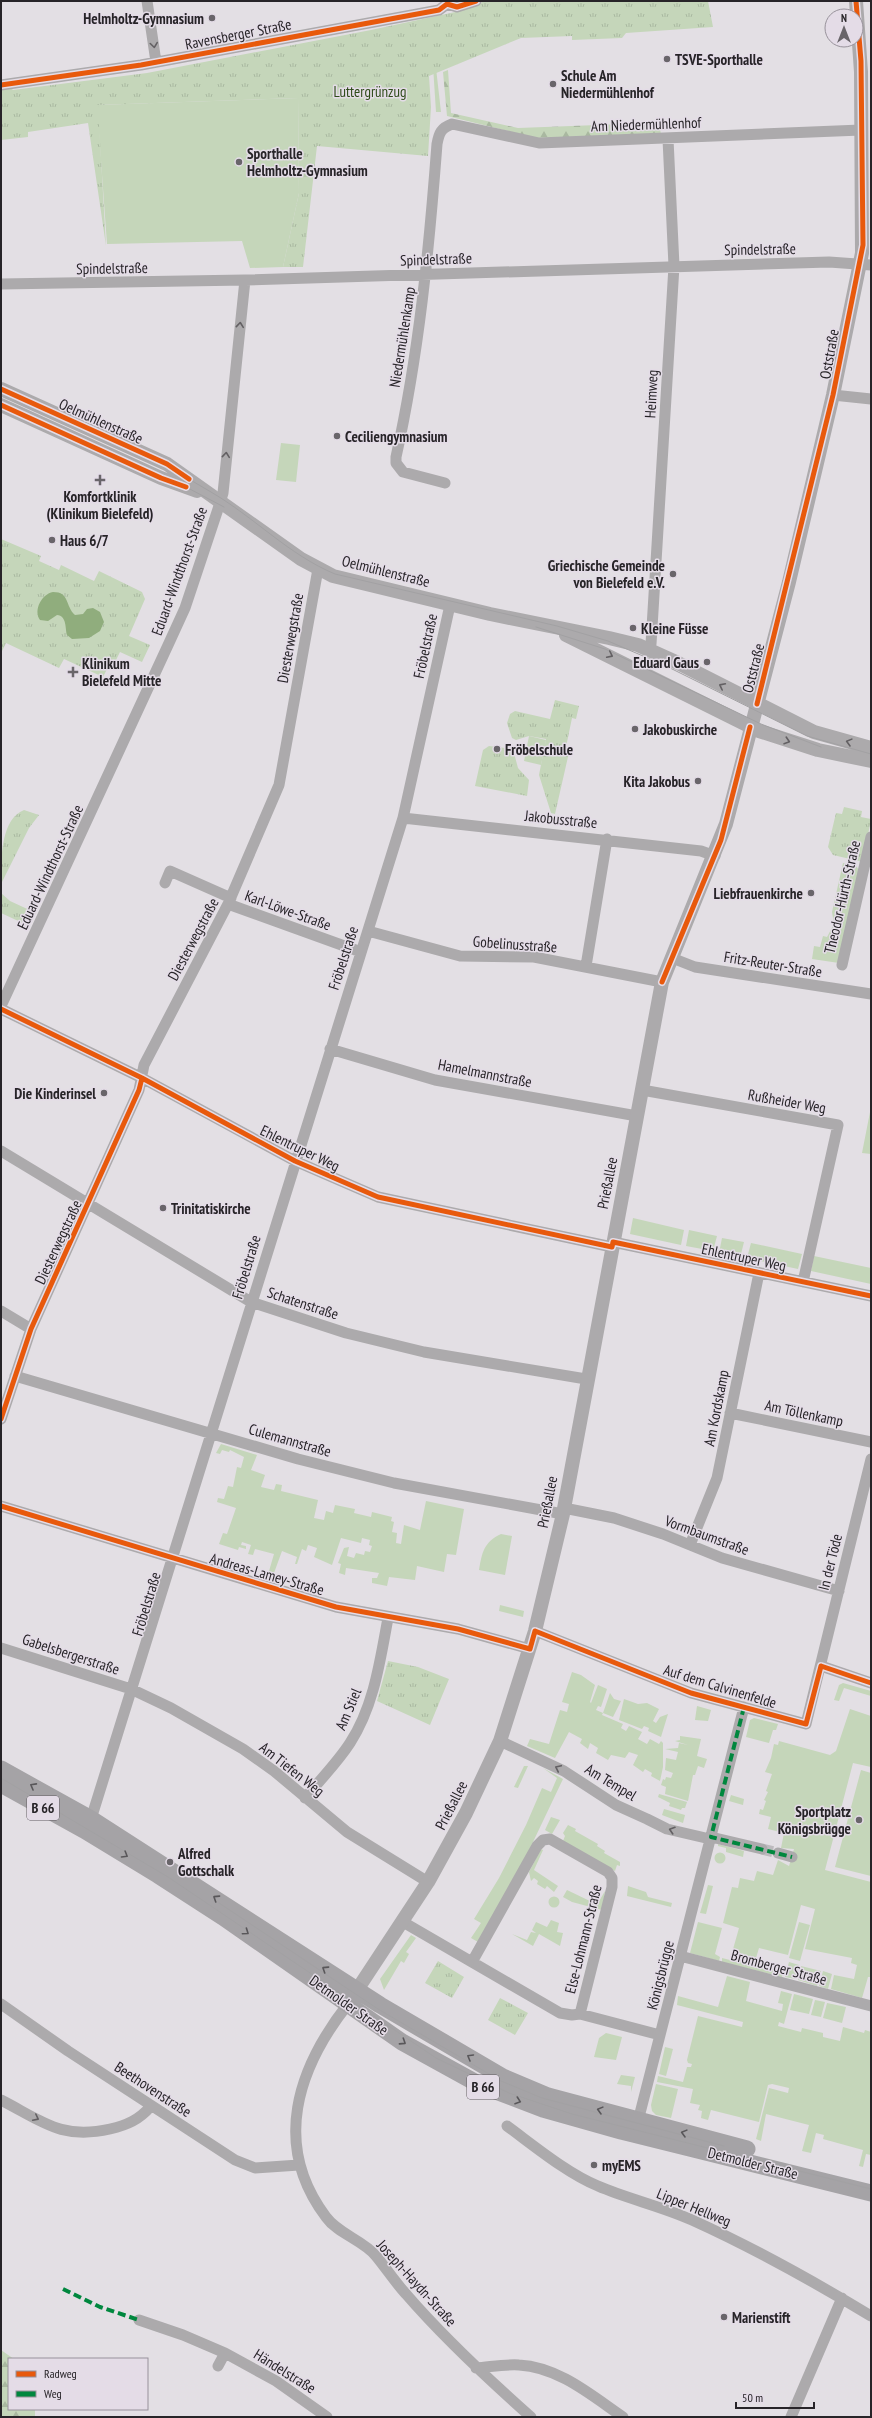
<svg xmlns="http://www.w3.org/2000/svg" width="872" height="2418" viewBox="0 0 872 2418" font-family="'PT Sans Narrow',sans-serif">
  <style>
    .green { fill: #c5d6ba }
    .forest { fill: url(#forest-firs) }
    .park { fill: url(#park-tufts) }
    .water { fill: #90ad7d }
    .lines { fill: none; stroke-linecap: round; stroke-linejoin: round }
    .minor-tunnel { stroke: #bdbabe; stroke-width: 11; stroke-dasharray: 11 5.5; stroke-linecap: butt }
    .minor { stroke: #acaaac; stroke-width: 11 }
    .tertiary { stroke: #acaaac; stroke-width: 14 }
    .primary { stroke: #a5a3a6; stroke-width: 17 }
    .tram { stroke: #a2a1a3; stroke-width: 1 }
    .quiet { stroke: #00873e; stroke-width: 4; stroke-dasharray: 8 4; stroke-linecap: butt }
    .cycleway-casing { stroke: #e4dce7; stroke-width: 8 }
    .cycleway { stroke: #e8590c; stroke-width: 5 }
    .oneway { stroke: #636063 }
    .oneway2 { stroke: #59575a }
    .poi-dot { fill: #69656a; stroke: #e4dce7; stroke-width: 1.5 }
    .labels { text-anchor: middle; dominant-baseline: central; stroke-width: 3; stroke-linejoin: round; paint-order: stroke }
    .shield { fill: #e4dce7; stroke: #605b61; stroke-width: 1 }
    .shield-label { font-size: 14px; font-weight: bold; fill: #272428 }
    .poi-label { font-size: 15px; font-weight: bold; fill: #272428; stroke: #e4dce7; text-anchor: start }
    .street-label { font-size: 15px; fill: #272428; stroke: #e4dce7 }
    .park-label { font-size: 15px; fill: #2e4b19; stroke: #e4dce7 }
  </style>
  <defs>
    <pattern id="forest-firs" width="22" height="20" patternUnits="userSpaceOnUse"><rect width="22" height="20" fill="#c5d6ba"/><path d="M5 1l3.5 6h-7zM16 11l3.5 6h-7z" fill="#a9b8a0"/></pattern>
    <pattern id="park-tufts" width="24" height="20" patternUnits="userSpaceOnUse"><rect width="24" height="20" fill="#c5d6ba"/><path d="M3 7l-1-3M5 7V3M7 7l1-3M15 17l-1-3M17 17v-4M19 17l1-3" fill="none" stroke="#a9b8a0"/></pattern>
  </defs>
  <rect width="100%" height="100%" fill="#e3dfe4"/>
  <!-- green -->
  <path class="green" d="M433 66 436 68 441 112H436Z
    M298 98 299 193 283 267 250 268 242 241 107 244 97 105Z
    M281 443 300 445 296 482 276 480Z
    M529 736 546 740 541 765 524 761Z
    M843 863 856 866 859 870 839 963 812 959 814 946 820 947 823 936 827 937 834 924 832 912Z
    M871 1107V1154L862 1153Z
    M633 1218 684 1230 681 1245 630 1234Z
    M689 1230 717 1236 713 1251 686 1246Z
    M722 1238 744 1242 740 1258 719 1253Z
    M751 1243 802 1254 798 1269 747 1258Z
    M814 1256 871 1268V1284L811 1271Z
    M221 1444 257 1455 251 1470 265 1475 261 1487 274 1490 276 1484 282 1485 281 1491 318 1500 314 1518 324 1520 326 1511 333 1513 335 1505 355 1509 354 1513 371 1517 372 1512 392 1517 391 1521 394 1522 392 1532 397 1533 396 1543 401 1544 404 1525 420 1530 426 1501 464 1509 456 1555 447 1554 444 1572 417 1566 415 1580 389 1577 387 1586 372 1583V1578H377L379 1573 346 1568 345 1575 339 1573 341 1564 338 1563 344 1548 349 1547 347 1556 354 1558 356 1553 364 1555 365 1551 370 1552 372 1546 369 1545 370 1540 362 1538 361 1543 341 1538 332 1565 314 1557 317 1548 308 1545 306 1551 302 1549 297 1564H295L297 1557 282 1551 274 1573 281 1576 279 1581 267 1578 274 1554 255 1549 253 1555 248 1554 251 1545 242 1542 241 1545 246 1546V1549L239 1547 238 1550 219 1544 223 1533 227 1534 236 1508 217 1502 218 1498 224 1499 228 1486 233 1487 237 1467 241 1468 244 1457 230 1450 229 1452 222 1450 220 1454 216 1453Z
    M501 1534 512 1536 505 1575 479 1570C482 1552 484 1542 501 1534Z
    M500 1605 524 1611 523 1617 499 1611Z
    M572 1672 581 1675 595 1685 590 1702 591 1703 598 1685 607 1689 601 1707 598 1706 596 1710 603 1713 610 1693 614 1699 621 1701 613 1717 603 1713 602 1715 623 1724 621 1728 626 1731 629 1726 642 1732 638 1739 647 1744 650 1739 659 1744 661 1741 663 1743V1767L660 1781 651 1776 652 1773 645 1769 643 1772 633 1765 638 1755 629 1752 625 1758 611 1755 608 1760 596 1753 598 1748 590 1743 588 1749 580 1743 582 1739 569 1732 555 1758 527 1746 530 1739 549 1744 560 1710 567 1712 569 1704 562 1702Z
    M843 1683 871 1691V1696L844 1688 839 1701 834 1700 839 1685Z
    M624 1699 638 1704 647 1703 659 1709 653 1721 656 1723 660 1717 668 1714 661 1737 648 1731 649 1728 644 1726 642 1729 619 1720Z
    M697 1706 711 1710 708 1721 695 1720Z
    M850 1709 871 1716V1767L853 1763 825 1870 871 1882V1977H868L862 1998 831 1989 834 1975 854 1979 857 1965 851 1963 852 1958 805 1949 815 1909 801 1905 788 1955 759 1948 756 1958 758 1959 757 1965 784 1971 782 1977 722 1962V1958L730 1960 739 1928 723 1923 732 1887 738 1888 740 1878 754 1881 757 1871 773 1875 778 1860 789 1866 794 1849 781 1848 784 1833 768 1829 771 1817 759 1814 760 1809 763 1810 766 1801 764 1800 768 1792 766 1791 772 1774 765 1772 771 1758 774 1744 778 1745 779 1741 830 1755 836 1751Z
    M754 1718 778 1724 776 1730H773L769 1743 746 1737 750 1720Z
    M680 1736 701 1739 697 1756 707 1759 704 1768 698 1766 695 1775H693L688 1801 665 1794 666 1787 661 1785 663 1779 665 1780 666 1777 671 1778 673 1773 665 1770 666 1758 676 1760 678 1752 665 1749 678 1748 679 1743 688 1745 675 1741 680 1740Z
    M524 1766H528L518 1788 514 1787Z
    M543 1768 563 1779 523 1863 478 1942 471 1938 481 1923 474 1919 499 1878 526 1825 542 1788 551 1792 557 1778Z
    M861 1770 871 1773V1876L835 1867Z
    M659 1794 687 1802 685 1808H682L681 1810 669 1806 670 1803 658 1797Z
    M731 1795 744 1799 743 1805 729 1801Z
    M664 1809 685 1815 683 1823 662 1815Z
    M551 1817 560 1820 552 1834 545 1830Z
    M568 1825 576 1829 575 1831 598 1844 597 1846 605 1851 604 1853 620 1862V1866L617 1865 615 1871 563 1841 565 1836 563 1833Z
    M718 1844 744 1851 743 1857 726 1852V1848L718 1846Z
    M541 1849 543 1850 534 1870 558 1886 554 1892 547 1886 545 1889 537 1884 538 1881 534 1878 531 1881 529 1872Z
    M714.5 1858a5.5 5.5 0 1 1 11 0a5.5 5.5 0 1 1-11 0Z
    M708 1885 713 1886 706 1914 700 1913Z
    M628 1886 646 1892 648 1897 672 1903 671 1907 627 1896Z
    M567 1890 594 1903H598L605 1891 602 1910 572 1902 563 1897Z
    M548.5 1902a5.5 5.5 0 1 1 11 0a5.5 5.5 0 1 1-11 0Z
    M551 1920 559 1923 557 1932 563 1933 560 1946 539 1934 533 1946 512 1934 527 1940 531 1932 536 1933 532 1930 536 1922 547 1927Z
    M698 1922 722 1928 715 1954 720 1957 719 1961 690 1953Z
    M799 1922 810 1925 800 1961 789 1958Z
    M411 1935 416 1938 406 1952 409 1954 404 1963 401 1961 384 1990 380 1979Z
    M789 1962 799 1965 795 1979 785 1977Z
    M801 1966 821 1971 817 1986 798 1980Z
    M823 1971 832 1974 828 1989 819 1986Z
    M727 1976 750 1982 746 2001 782 2011 783 2004 778 2003 781 1991 792 1994 784 2024 779 2022 778 2026 801 2032 802 2028 823 2033V2037L840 2041 843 2027 864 2033 865 2030 871 2032V2155L866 2154 863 2167 859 2166 863 2150 823 2139 824 2135 816 2133 811 2153 802 2151 809 2125 766 2114 761 2141 756 2139 769 2088 788 2093 789 2088 772 2084 768 2085 759 2122 711 2110 708 2120 701 2118 702 2111 698 2110 700 2105 690 2103 693 2089 657 2082 658 2076 683 2082 687 2067H691L692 2064 688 2063 687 2060 698 2016 742 2027 743 2022 677 2005 678 1996 718 2007Z
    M794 1994 813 1999 809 2014 790 2010Z
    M815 2000 825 2002 821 2017 811 2015Z
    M827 2003 846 2007 842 2023 823 2018Z
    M606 2033 622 2037 616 2060 594 2057 599 2038Z
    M665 2047 673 2049 666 2076 659 2074Z
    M621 2075 635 2077 631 2092V2086L617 2084Z
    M656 2084 678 2089 671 2118 656 2115 652 2111 651 2105Z"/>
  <!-- forest -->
  <path class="forest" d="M448 70 451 113 518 128 651 123 660 129 661 134 540 139 447 116 443 72Z
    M1 2350 14 2359H9V2409H35V2417H1Z"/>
  <!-- park -->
  <path class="park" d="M485 1H708L713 27 626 33 622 38 572 40V36L521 38 429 76 431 107 428 156 317 146 303 267H283L299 193 298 98 98 105 106 246 88 123 28 132V137L1 140V88L10 87 13 90 147 73 371 30 460 11Z
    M1 539 41 556 39 561 59 570 61 565 94 581 99 571 142 592 145 599 129 636 150 645 142 662 120 652 113 666 109 665 103 677 64 659 59 668 6 643 1 653Z
    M555 700 579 706 576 719 572 718 566 747 570 748 555 814 551 813 539 775 546 739 529 736 516 740 512 738 507 723 510 714 515 711 550 719Z
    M489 746 505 748 514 753 518 768 529 780 527 796 475 786 483 750Z
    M844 807 862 811 861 817 871 819 863 862 833 855 828 847 836 813 842 814Z
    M24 810 39 815 29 828 1 884C1 862 0 819 24 810Z
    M1 893 10 901 36 913 29 926 1 913Z
    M388 1661 418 1667 449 1679 430 1725 377 1701Z
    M438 1961 464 1977 452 1998 425 1983Z
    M500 1998 528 2013 515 2035 488 2020Z"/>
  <!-- water -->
  <path class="water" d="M53 592C70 592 65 606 75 615L83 614 87 609 93 608 100 612 104 622 100 631 89 638 72 639 67 635C65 628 67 616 57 615L48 621 40 620C33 610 42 594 53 592Z"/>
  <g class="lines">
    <!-- minor-tunnel -->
    <path class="minor-tunnel" d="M762 1849 778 1853"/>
    <!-- minor -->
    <path class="minor" d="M147 1 156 62
      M447 4 457 7 476 1
      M1 85 141 65 439 10 447 4
      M1 284 245 280 829 262 871 265
      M833 395 871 399
      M445 483 403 472 396 463V457C419 353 429 250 437 144 439 133 441 128 452 124L539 143 861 130
      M648 649 651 644 674 266 668 139
      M403 818 701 851 715 856
      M165 883 170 871 231 898
      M228 904 361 952
      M368 931 460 956 534 957 662 982
      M672 958 695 967 871 994
      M842 965 871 837
      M586 966 607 839
      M1 1006 169 643 185 608 218 509 223 493 245 280
      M1 1009 142 1078 295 1161 378 1197 612 1247
      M330 1049 435 1080 637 1116
      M642 1090 838 1125 803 1282
      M1 1151 251 1302 346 1333 424 1352 586 1379
      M613 1242 871 1296
      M1 1311 31 1329
      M15 1376 298 1459 394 1483 563 1514
      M730 1413 871 1442
      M1 1419 31 1329 139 1090 144 1065 228 904 279 785 318 569
      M1 1506 336 1607 458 1629 530 1649
      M564 1508 614 1518 663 1534 722 1558 839 1591
      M690 1545 717 1478 759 1273
      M535 1631 691 1693 806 1724 871 1459
      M1 1648 131 1689 171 1708 243 1749 274 1771 347 1832 428 1882
      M821 1666 871 1683
      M500 1741 564 1771 616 1805 647 1819 667 1829 710 1839
      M305 1798C320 1780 337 1763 350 1743 374 1706 380 1661 388 1618
      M91 1819 403 818 450 605
      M711 1837 762 1849
      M778 1853 792 1857
      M403 1922 560 2013 572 2015 580 2014 660 2035
      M680 1956 871 2006
      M472 1962 537 1846 543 1840 550 1839 608 1872 612 1878V1887L580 2014
      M1 2004 68 2051 235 2160 255 2168 299 2165
      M348 2004C297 2069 272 2145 326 2217 338 2234 363 2240 376 2256 386 2268 395 2282 406 2294 444 2338 487 2378 531 2417
      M1 2100C42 2121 61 2140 110 2129 127 2125 139 2120 151 2106
      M638 2121 744 1707
      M507 2126C533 2145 568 2174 598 2186 628 2199 661 2206 692 2220 754 2248 813 2281 871 2316
      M139 2320 183 2335 225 2353
      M218 2366 225 2353 276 2381 327 2417
      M476 2368C490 2367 506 2364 519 2365 559 2367 592 2396 623 2417
      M791 2417 842 2298"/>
    <!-- tertiary -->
    <path class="tertiary" d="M1 389 167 464 301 559 333 576 490 614 609 638 638 645 678 663 814 732 871 748
      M1 405 161 478 197 491
      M566 635 759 731 818 750 871 761
      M357 1990 428 1882 466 1813 500 1741 535 1631 563 1514 662 982 726 824 789 582 833 395 862 253 861 72 856 1"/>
    <!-- primary -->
    <path class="primary" d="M1 1769 91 1819 380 2005 503 2077 548 2096 747 2149
      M1 1784 84 1830 158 1875 223 1917 402 2042 480 2085 543 2109 621 2131 871 2193"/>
    <!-- tram -->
    <path class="tram" d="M1 391C71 423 146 452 211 492 254 517 289 555 335 574L557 626 608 641 664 665 807 736 871 754
      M1 403 186 487 224 507
      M536 627 605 649 761 724 821 747
      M1 1778 168 1877 436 2058 509 2093 572 2114 871 2189
      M219 1903 378 2009 501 2081 542 2098 724 2146"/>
    <!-- quiet -->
    <path class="quiet" d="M744 1707 711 1837 792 1857
      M63 2289 100 2307 139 2320"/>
    <!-- cycleway casing -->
    <g class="cycleway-casing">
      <path id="cycleway" d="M1 85 141 65 439 10 447 4 457 7 476 1
        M1 389 167 464 189 479
        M1 405 161 478 186 487
        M757 704 833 395 863 245 861 61 856 1
        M662 982 721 840 750 727
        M1 1009 142 1078 295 1161 378 1197 612 1247 613 1242 871 1296
        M1 1419 31 1329 139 1090 142 1078
        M1 1506 336 1607 458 1629 530 1649 535 1631 691 1693 806 1724 821 1666 871 1683"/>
    </g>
    <!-- cycleway -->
    <use href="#cycleway" class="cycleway"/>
  </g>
  <!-- one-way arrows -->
  <defs><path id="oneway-chevron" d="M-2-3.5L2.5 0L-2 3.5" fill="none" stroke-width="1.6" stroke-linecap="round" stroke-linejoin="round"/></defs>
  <g class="oneway">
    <use href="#oneway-chevron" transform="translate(154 45) rotate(82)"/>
    <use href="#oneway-chevron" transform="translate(240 325) rotate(-84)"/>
    <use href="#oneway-chevron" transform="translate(226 455) rotate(-84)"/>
    <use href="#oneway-chevron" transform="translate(610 655) rotate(26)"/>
    <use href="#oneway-chevron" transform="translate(722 686) rotate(-153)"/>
    <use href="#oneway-chevron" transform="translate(787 741) rotate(18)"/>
    <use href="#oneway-chevron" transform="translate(849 742) rotate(-165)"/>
    <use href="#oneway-chevron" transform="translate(558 1768) rotate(-155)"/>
    <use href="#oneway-chevron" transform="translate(672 1830) rotate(-162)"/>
    <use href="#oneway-chevron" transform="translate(36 2118) rotate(27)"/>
  </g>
  <g class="oneway2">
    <use href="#oneway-chevron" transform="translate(33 1786) rotate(-151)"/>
    <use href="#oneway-chevron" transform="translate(125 1855) rotate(31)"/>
    <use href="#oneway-chevron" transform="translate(216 1898) rotate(-147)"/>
    <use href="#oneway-chevron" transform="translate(246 1932) rotate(35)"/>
    <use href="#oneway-chevron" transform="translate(325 1969) rotate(-147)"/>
    <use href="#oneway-chevron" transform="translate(403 2042) rotate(33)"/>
    <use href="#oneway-chevron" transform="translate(470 2057) rotate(-150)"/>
    <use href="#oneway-chevron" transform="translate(518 2101) rotate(19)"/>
    <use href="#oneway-chevron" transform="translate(600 2110) rotate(-165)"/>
    <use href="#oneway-chevron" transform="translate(684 2133) rotate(-165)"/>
  </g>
  <!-- markers -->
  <g class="poi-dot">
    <circle cx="212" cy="18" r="4"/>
    <circle cx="667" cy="59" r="4"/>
    <circle cx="553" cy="84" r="4"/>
    <circle cx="239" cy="162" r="4"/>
    <circle cx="337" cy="436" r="4"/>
    <path d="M98 474h4v4h4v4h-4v4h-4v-4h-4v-4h4z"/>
    <circle cx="52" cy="540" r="4"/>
    <circle cx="673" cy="574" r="4"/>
    <circle cx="633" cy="628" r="4"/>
    <circle cx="707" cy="662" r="4"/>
    <path d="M71 666h4v4h4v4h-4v4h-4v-4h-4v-4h4z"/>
    <circle cx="635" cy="729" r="4"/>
    <circle cx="497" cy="749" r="4"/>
    <circle cx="698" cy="781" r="4"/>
    <circle cx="811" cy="893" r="4"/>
    <circle cx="104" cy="1093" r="4"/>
    <circle cx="163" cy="1208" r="4"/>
    <circle cx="859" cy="1820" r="4"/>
    <circle cx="170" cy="1862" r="4"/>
    <circle cx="594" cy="2165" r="4"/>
    <circle cx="724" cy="2317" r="4"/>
  </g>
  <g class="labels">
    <!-- shield labels -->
    <g class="shield">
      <rect x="27" y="1796" width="32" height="24" rx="3"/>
      <rect x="467" y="2075" width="32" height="24" rx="3"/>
    </g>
    <g class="shield-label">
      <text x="43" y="1808">B 66</text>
      <text x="483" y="2087">B 66</text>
    </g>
    <!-- poi labels -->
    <g class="poi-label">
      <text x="204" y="18" text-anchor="end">Helmholtz-Gymnasium</text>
      <text x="675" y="59">TSVE-Sporthalle</text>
      <text x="561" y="75">Schule Am<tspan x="561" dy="17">Niedermühlenhof</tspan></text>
      <text x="247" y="153">Sporthalle<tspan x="247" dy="17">Helmholtz-Gymnasium</tspan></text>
      <text x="345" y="436">Ceciliengymnasium</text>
      <text x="100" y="496" text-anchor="middle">Komfortklinik<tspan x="100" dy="17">(Klinikum Bielefeld)</tspan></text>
      <text x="60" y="540">Haus 6/7</text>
      <text x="665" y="565" text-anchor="end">Griechische Gemeinde<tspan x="665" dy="17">von Bielefeld e.V.</tspan></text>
      <text x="641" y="628">Kleine Füsse</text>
      <text x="699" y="662" text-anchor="end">Eduard Gaus</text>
      <text x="82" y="663">Klinikum<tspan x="82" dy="17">Bielefeld Mitte</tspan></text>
      <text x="643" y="729">Jakobuskirche</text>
      <text x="505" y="749">Fröbelschule</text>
      <text x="690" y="781" text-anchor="end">Kita Jakobus</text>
      <text x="803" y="893" text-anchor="end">Liebfrauenkirche</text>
      <text x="96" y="1093" text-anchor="end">Die Kinderinsel</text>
      <text x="171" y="1208">Trinitatiskirche</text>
      <text x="851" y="1811" text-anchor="end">Sportplatz<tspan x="851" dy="17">Königsbrügge</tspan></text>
      <text x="178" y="1853">Alfred<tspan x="178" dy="17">Gottschalk</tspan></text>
      <text x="602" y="2165">myEMS</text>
      <text x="732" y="2317">Marienstift</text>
    </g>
    <!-- street labels -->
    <g class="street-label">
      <text transform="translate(238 34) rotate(-11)">Ravensberger Straße</text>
      <text transform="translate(646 124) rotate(-2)">Am Niedermühlenhof</text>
      <text transform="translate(760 249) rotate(-1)">Spindelstraße</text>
      <text transform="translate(436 259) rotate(-2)">Spindelstraße</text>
      <text transform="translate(112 268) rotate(-1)">Spindelstraße</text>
      <text transform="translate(402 337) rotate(-81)">Niedermühlenkamp</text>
      <text transform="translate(829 354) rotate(-80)">Oststraße</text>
      <text transform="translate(651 394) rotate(-87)">Heimweg</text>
      <text transform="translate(101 421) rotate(24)">Oelmühlenstraße</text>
      <text transform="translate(179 571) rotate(-70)">Eduard-Windthorst-Straße</text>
      <text transform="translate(386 571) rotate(14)">Oelmühlenstraße</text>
      <text transform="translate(290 638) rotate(-80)">Diesterwegstraße</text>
      <text transform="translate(425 646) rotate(-78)">Fröbelstraße</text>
      <text transform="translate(753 668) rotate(-76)">Oststraße</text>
      <text transform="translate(561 819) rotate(6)">Jakobusstraße</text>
      <text transform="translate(50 867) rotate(-65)">Eduard-Windthorst-Straße</text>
      <text transform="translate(842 897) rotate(-77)">Theodor-Hürth-Straße</text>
      <text transform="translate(288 910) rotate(20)">Karl-Löwe-Straße</text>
      <text transform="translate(193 939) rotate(-62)">Diesterwegstraße</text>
      <text transform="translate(515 944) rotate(4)">Gobelinusstraße</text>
      <text transform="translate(343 958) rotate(-72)">Fröbelstraße</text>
      <text transform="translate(773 964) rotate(9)">Fritz-Reuter-Straße</text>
      <text transform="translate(485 1073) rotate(11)">Hamelmannstraße</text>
      <text transform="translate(787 1101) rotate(10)">Rußheider Weg</text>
      <text transform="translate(300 1148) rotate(26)">Ehlentruper Weg</text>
      <text transform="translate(607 1183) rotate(-79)">Prießallee</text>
      <text transform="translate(58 1242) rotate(-65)">Diesterwegstraße</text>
      <text transform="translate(744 1257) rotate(12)">Ehlentruper Weg</text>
      <text transform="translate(246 1267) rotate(-73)">Fröbelstraße</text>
      <text transform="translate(303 1303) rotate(18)">Schatenstraße</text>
      <text transform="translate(716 1408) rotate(-79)">Am Kordskamp</text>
      <text transform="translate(804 1413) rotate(12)">Am Töllenkamp</text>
      <text transform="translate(290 1440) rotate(16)">Culemannstraße</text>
      <text transform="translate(547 1502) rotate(-79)">Prießallee</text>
      <text transform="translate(707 1535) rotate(20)">Vormbaumstraße</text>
      <text transform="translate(830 1562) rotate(-76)">In der Töde</text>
      <text transform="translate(267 1574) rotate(16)">Andreas-Lamey-Straße</text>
      <text transform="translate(146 1604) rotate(-73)">Fröbelstraße</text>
      <text transform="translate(71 1654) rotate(18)">Gabelsbergerstraße</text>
      <text transform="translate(720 1686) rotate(17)">Auf dem Calvinenfelde</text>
      <text transform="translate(348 1709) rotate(-67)">Am Stiel</text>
      <text transform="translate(292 1769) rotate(38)">Am Tiefen Weg</text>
      <text transform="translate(611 1782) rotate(31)">Am Tempel</text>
      <text transform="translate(451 1805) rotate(-63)">Prießallee</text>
      <text transform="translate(583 1939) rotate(-76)">Else-Lohmann-Straße</text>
      <text transform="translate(779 1967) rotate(15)">Bromberger Straße</text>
      <text transform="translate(660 1975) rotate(-76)">Königsbrügge</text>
      <text transform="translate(349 2005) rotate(35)">Detmolder Straße</text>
      <text transform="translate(153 2089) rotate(33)">Beethovenstraße</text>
      <text transform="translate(753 2163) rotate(14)">Detmolder Straße</text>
      <text transform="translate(694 2207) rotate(22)">Lipper Hellweg</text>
      <text transform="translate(417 2283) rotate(48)">Joseph-Haydn-Straße</text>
      <text transform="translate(285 2371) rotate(32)">Händelstraße</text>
    </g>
    <!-- park labels -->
    <g class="park-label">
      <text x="370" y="91">Luttergrünzug</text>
    </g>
  </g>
  <!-- border -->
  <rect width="872" height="2418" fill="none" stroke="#272428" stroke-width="4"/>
  <!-- legend -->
  <rect x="8" y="2358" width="140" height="52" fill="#e4dce7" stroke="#98929b"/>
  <rect x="16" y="2371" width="20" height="6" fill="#e8590c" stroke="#98929b"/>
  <text x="44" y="2378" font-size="12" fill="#272428">Radweg</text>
  <rect x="16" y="2391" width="20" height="6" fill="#00873e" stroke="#98929b"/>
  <text x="44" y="2398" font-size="12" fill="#272428">Weg</text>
  <!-- north arrow -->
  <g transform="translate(844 28)"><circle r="19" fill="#e4dce7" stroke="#98929b"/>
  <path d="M0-3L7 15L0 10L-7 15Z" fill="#69656a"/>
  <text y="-6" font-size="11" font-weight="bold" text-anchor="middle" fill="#272428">N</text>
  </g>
  <!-- scale -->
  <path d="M736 2402v6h78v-6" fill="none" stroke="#272428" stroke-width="2"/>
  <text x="742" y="2402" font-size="12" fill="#272428" stroke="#e4dce7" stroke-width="3" paint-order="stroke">50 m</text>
</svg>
